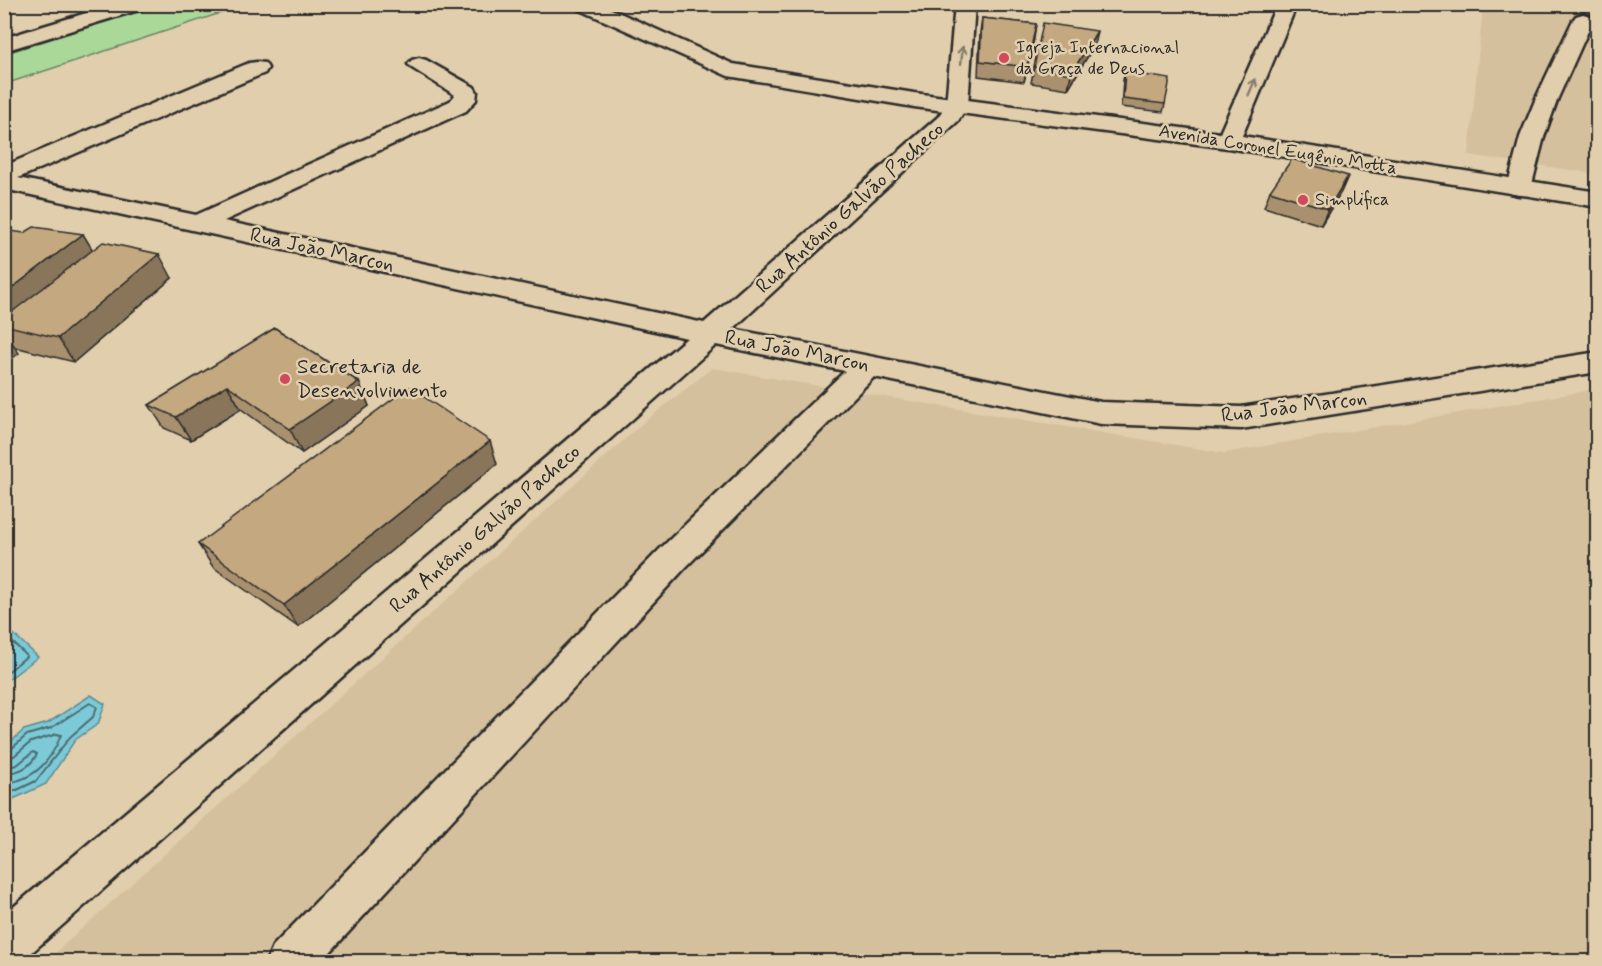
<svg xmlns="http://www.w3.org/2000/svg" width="1602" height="966" viewBox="0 0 1602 966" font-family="Mynerve,sans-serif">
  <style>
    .built { fill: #d5c09d }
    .green { fill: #a9d898; stroke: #6a8262; stroke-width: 1.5 }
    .water { fill: #7bcad7; stroke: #5b8a92; stroke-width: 1.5 }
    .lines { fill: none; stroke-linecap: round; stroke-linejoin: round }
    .shore-far1 { stroke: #4b6b70; stroke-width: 1.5 }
    .shore { stroke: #4b6b70; stroke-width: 2 }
    .minor-casing { stroke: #2b2b2b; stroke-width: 5 }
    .major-casing { stroke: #2b2b2b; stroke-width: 5 }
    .minor { fill: #e1ceac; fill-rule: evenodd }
    .major { fill: #e1ceac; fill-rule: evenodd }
    .wall { fill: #a9906e; stroke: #2b2b2b; stroke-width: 1.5 }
    .shaded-wall { fill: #89765a; stroke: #2b2b2b; stroke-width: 1.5 }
    .building { fill: #c4a880; stroke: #2b2b2b; stroke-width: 1.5 }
    .oneway { stroke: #867c6c }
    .poi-dot { fill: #d1495b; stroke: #e1ceac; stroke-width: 2 }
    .labels { text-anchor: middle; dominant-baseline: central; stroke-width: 5; stroke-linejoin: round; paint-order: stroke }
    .far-poi-label { font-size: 18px; fill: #2b2b2b; stroke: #e1ceac; text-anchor: start }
    .far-street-label { font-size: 18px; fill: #2b2b2b; stroke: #e1ceac }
    .street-label { font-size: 21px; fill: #2b2b2b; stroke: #e1ceac }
    .poi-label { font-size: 21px; fill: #2b2b2b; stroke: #e1ceac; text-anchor: start }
  </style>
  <rect width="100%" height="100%" fill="#e1ceac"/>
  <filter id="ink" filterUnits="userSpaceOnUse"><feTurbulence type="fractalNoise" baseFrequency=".0167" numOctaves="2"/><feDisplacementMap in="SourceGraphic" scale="12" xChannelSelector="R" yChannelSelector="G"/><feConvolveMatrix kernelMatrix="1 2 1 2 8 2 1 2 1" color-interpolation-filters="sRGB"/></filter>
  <g filter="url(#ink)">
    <!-- built -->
    <path class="built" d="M1483 5H1597V174L1469 155Z
      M712 368 1224 453 1597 389V961L45 962 644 422Z"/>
    <!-- green -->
    <path class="green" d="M155 5H221L227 11 5 84 4 54Z"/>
    <!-- water -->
    <path class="water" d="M5 626 38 657 5 682H4Z
      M91 695 105 704 98 724 75 740 46 784 11 800 5 794V747L24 730 48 723Z"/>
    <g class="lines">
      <!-- shore-far1 -->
      <path class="shore-far1" d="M4 634 11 640"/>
      <!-- shore -->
      <path class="shore" d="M4 675 27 656 9 639
        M4 751 10 750 27 735 51 728 90 703 97 707 93 717 70 737 36 781 17 790H4
        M4 759 14 756 31 742 57 734 61 735C51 761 33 781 4 783
        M4 768 17 765 33 752 37 754C30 768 19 773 4 773"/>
      <!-- minor casing -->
      <g class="minor-casing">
        <path id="minor" d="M116 4H147L145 8 4 51V38Z
          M955 4H975L968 105 958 121 733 329 1101 402 1241 407 1598 352V372L1241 429 1101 424 874 377 685 568 321 962H266L273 946 661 548 845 371 716 345 21 962H4V915L687 338 4 189V166L249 63 257 62 265 63 268 68 265 73 18 178 196 215 450 101 455 95 412 68 408 64 412 60 419 58 426 60 474 87 477 92 476 100 466 111 224 221 704 323 938 117 946 105Z
          M1583 14 1590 16 1593 20 1558 98 1544 137 1531 188 1528 193 1519 195 1510 193 1507 188 1520 137 1536 98 1573 20 1576 16Z"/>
      </g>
      <!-- major casing -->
      <g class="major-casing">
        <path id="major" d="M574 4H600L733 64 914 93 1220 133 1277 4H1297L1242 136 1598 192V207L1228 148 914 107 728 76 576 8Z"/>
      </g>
      <!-- minor -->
      <use href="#minor" class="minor"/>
      <!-- major -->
      <use href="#major" class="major"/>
    </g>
    <!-- wall -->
    <path class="wall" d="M42 4H73L70 9H46Z
      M982 18 1036 24 1024 82 978 76 980 32Z
      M1094 46 1068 89 1031 83 1034 67Z
      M1125 72 1165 104 1163 112 1121 107 1123 80Z
      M1348 176 1341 192 1321 225 1264 207 1270 191Z
      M4 230 93 250 172 278 74 362 15 347 4 332Z
      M275 328 359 382 369 406 302 453 241 409 191 440 164 428 149 405Z
      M497 464 298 627 213 567 198 544Z"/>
    <!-- shaded-wall -->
    <path class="shaded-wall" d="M1036 24 1034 39 1024 82 1027 67Z
      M1097 31 1094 46 1068 89 1071 74Z
      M1348 176 1341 192 1321 225 1328 209Z
      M83 234 97 257 4 325V294Z
      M159 254 172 278 74 362 58 338Z
      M7 336 19 353 4 365V338Z
      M359 382 369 406 302 453 290 429Z
      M227 385 241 409 191 440 176 417Z
      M490 441 497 464 298 627 284 605Z"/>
    <!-- building -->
    <path class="building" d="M982 18 1036 24 1027 67 980 61Z
      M1043 23 1097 31 1071 74 1034 67Z
      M1125 72 1170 79 1165 104 1123 99Z
      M1292 159 1348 176 1328 209 1270 191Z
      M34 227 83 234 4 294V230L24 233Z
      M103 242 159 254 58 338 4 325V318Z
      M275 328 359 382 290 429 227 385 176 417 149 405Z
      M409 387 490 441 284 605 198 544Z"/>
    <!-- one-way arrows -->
    <defs><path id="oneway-shaft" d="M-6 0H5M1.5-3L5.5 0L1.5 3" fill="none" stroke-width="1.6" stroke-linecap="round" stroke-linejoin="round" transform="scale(1.5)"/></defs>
    <g class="oneway">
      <use href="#oneway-shaft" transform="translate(962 55) rotate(-84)"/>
      <use href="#oneway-shaft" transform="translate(1252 87) rotate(-67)"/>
    </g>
  </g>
  <!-- markers -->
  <g class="poi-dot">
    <circle cx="1004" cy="58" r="6"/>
    <circle cx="1303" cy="200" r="6"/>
    <circle cx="285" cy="379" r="6"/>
  </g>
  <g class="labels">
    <!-- far-poi labels -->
    <g class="far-poi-label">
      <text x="1016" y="48">Igreja Internacional<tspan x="1016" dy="21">da Graça de Deus</tspan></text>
      <text x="1315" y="200">Simplifica</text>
    </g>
    <!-- far-street labels -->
    <g class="far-street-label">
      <text transform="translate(1278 150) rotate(9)">Avenida Coronel Eugênio Motta</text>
    </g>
    <!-- street labels -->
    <g class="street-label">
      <text transform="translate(850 208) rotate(-42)">Rua Antônio Galvão Pacheco</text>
      <text transform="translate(322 250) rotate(12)">Rua João Marcon</text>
      <text transform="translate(797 351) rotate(11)">Rua João Marcon</text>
      <text transform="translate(1294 407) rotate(-7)">Rua João Marcon</text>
      <text transform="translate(485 529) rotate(-41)">Rua Antônio Galvão Pacheco</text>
    </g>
    <!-- poi labels -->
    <g class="poi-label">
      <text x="297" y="367">Secretaria de<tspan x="297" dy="24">Desenvolvimento</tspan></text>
    </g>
  </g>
  <!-- margin -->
  <rect width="1602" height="966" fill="none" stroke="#e1ceac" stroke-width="24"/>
  <rect x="12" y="12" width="1578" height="942" fill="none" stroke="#2b2b2b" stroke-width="2" filter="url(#ink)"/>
</svg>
